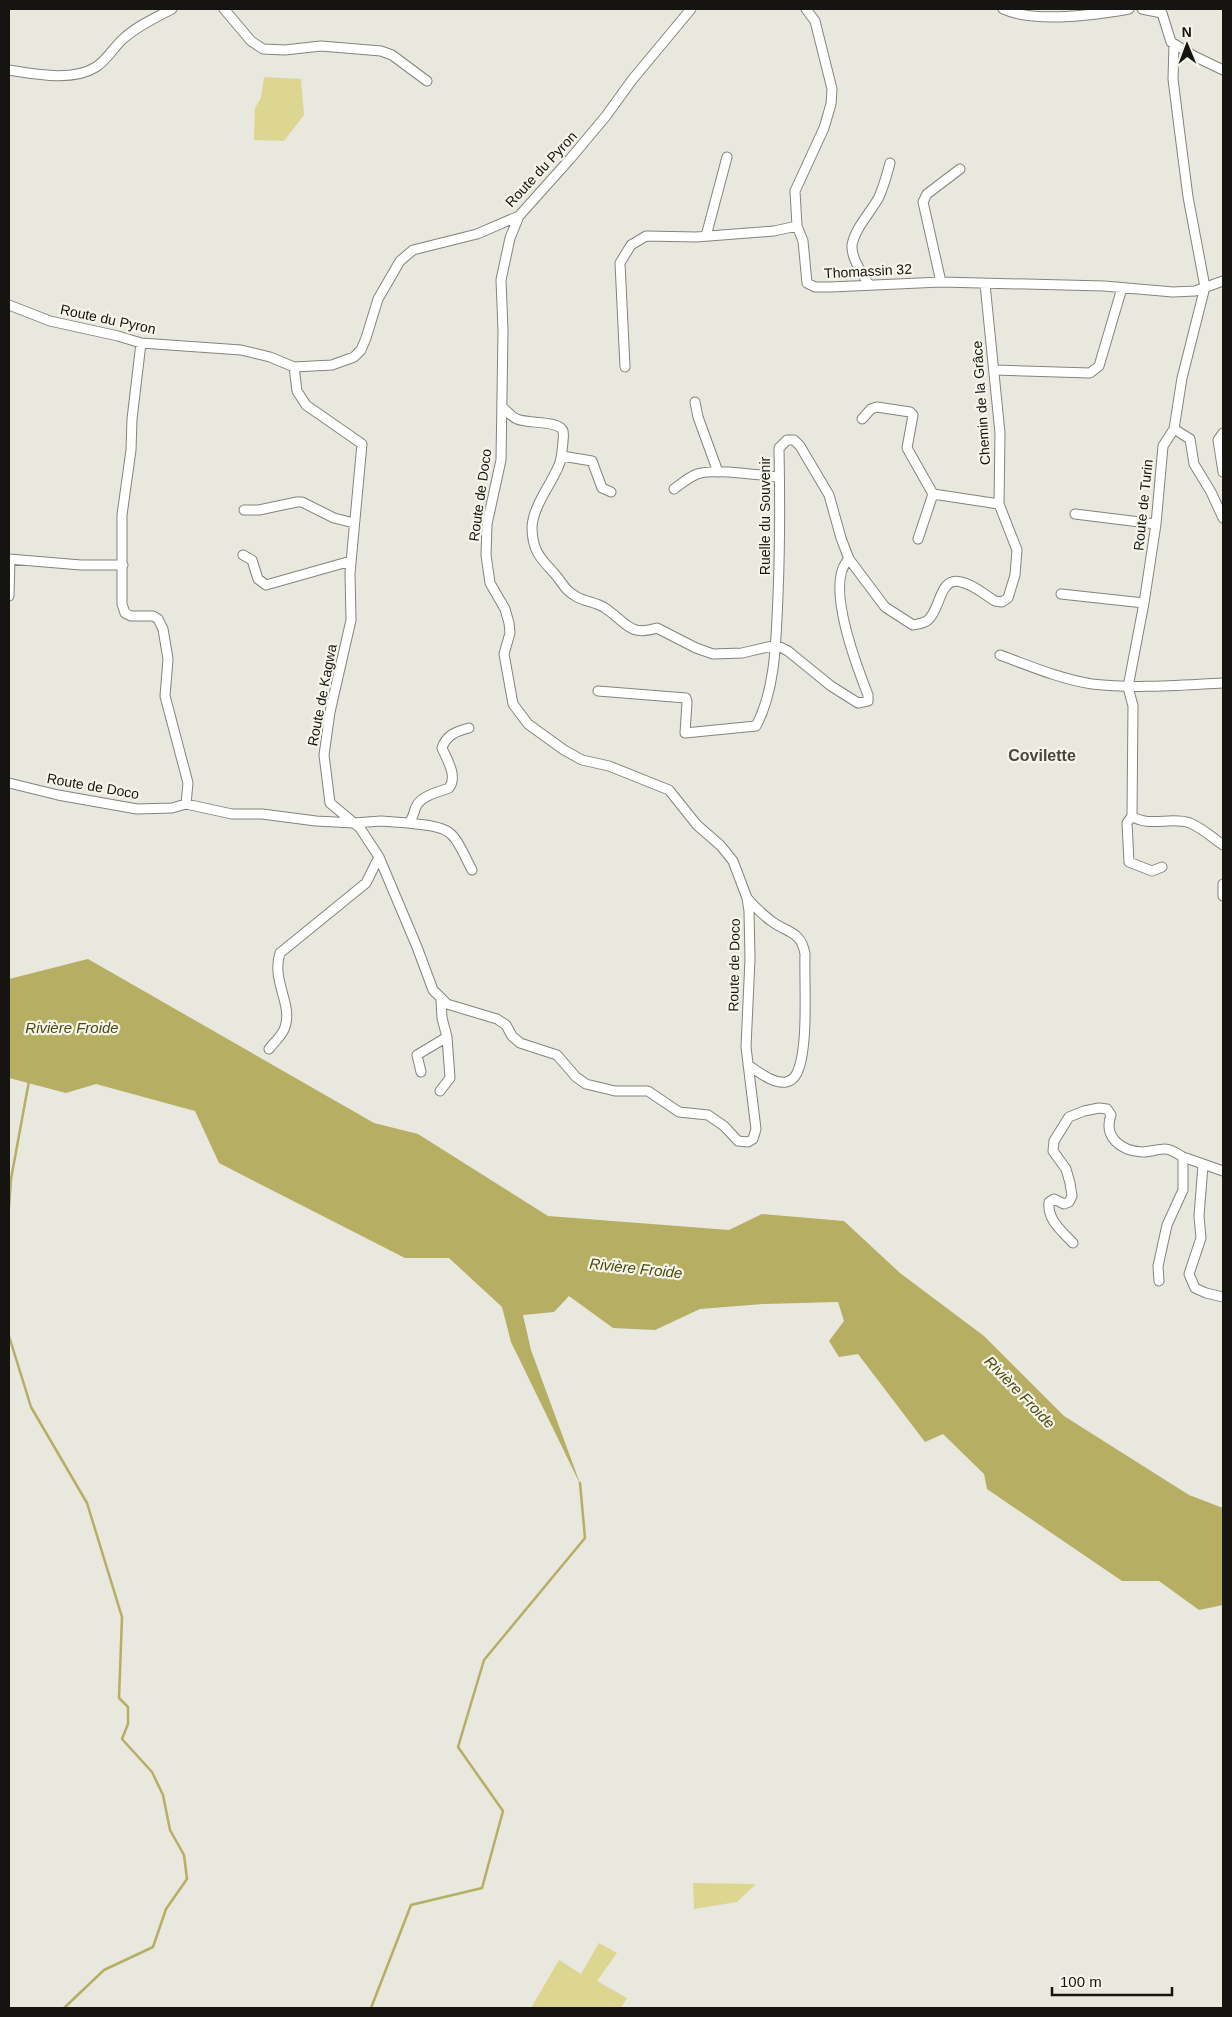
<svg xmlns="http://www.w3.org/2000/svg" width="1232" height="2017" viewBox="0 0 1232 2017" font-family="Arial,sans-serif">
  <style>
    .green { fill: #ddd690 }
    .water { fill: #b6ae62 }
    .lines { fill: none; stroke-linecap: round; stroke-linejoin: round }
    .stream { stroke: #b6ae62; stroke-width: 2.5 }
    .minor-casing { stroke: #85847b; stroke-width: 11 }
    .minor { stroke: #fff; stroke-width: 9 }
    .labels { text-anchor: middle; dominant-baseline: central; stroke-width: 4.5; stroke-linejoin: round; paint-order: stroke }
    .street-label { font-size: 14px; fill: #151411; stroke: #f6f5eb }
    .water-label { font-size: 15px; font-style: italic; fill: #4e490c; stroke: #f6f5eb }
    .quarter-label { font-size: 16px; font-weight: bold; fill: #48473f; stroke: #f6f5eb }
  </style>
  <rect width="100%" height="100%" fill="#e8e8de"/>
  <!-- green -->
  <path class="green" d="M264 77 301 79 304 115 284 141 254 140 255 108 261 98Z
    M693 1883 756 1884 737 1902 694 1909Z
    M599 1943 617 1953 597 1981 627 1998 621 2008H531L559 1960 581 1974Z"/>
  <!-- water -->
  <path class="water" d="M88 959 374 1123 418 1134 548 1216 729 1230 762 1214 844 1221 900 1273 984 1336 1064 1416 1189 1495 1223 1508V1605L1199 1610 1159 1581H1122L987 1489 984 1474 943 1434 925 1442 858 1354 839 1357 829 1341 844 1321 838 1302 763 1304 700 1309 655 1330 613 1328 569 1296 554 1312 523 1315 531 1350 581 1486 511 1342 502 1307 449 1258H405L219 1163 195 1111 96 1084 66 1093 9 1078V979Z"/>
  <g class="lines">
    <!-- stream -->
    <path class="stream" d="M9 1208 11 1179 29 1081
      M9 1336 31 1407 87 1503 122 1617 119 1698 128 1707V1724L122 1739 152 1772 163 1795 170 1830 184 1855 187 1879 166 1909 153 1947 104 1970 64 2008
      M371 2008 411 1905 482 1888 503 1811 458 1747 484 1660 585 1538 580 1483"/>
    <!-- minor casing -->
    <g class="minor-casing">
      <path id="minor" d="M224 9 251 41 263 49 285 50 321 46 381 51 392 55 427 81
        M806 9 815 21 832 89 831 104 824 128 795 191 797 226 803 241 807 283 815 287H831L941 282 1104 286 1173 292 1195 291 1223 281
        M1003 9C1034 23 1095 15 1129 9
        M1142 9 1162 13 1171 42 1194 56 1223 70
        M1174 44 1173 79 1179 127 1188 197 1205 287 1182 378 1174 429 1163 446 1156 524 1144 603 1128 687 1133 706 1132 816C1149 828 1171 816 1190 823 1202 828 1213 838 1223 845
        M9 70C35 74 72 82 96 67 106 61 114 47 123 39 137 26 155 18 172 9
        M706 236 727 157
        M941 282 923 202 927 194 960 169
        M869 285C863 274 851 259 852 245 855 228 871 212 879 197 884 186 887 174 890 163
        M9 305 50 321 118 336 141 343 241 350 270 357 294 367 332 365 354 357 361 350 366 338 378 299 400 261 413 250 477 234 519 216 570 159 606 116 632 80 691 9
        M141 343 132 419 131 450 122 515V604L125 613 131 616H153L158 619 163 629 168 659 165 696 188 783 186 804
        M625 367 620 263 631 245 646 236 696 237 774 231 797 226
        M995 370 1090 373 1099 366 1122 288
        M695 402 698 417 718 472
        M502 407C507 411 512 417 517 419 527 424 559 420 563 431 564 435 563 439 563 442 562 450 562 458 559 465 552 483 533 506 532 527 532 550 540 558 554 573 563 583 564 590 577 597 586 602 596 602 605 608 626 622 629 637 657 628L696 648 713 654 742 653 776 645 788 651 831 686 858 703 868 701V695C857 667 824 582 849 559L885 607 913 625C918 624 925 623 928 620 941 609 939 576 961 582 973 584 985 595 995 601L1002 602 1008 598 1015 575 1017 550 999 504 1000 433 985 284
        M862 419 871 409 877 407 910 412 913 415 907 448 933 494 918 539
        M1174 429 1190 439 1194 464 1211 492 1223 518
        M1223 433 1218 440 1223 472
        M562 456 592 461 602 488 611 492
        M674 489C681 484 689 477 697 474 715 468 758 475 779 477
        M933 494 999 504
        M244 510H259L297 502H302L334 518 354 523
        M1075 514 1156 524
        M243 555 252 560 258 579 266 585 351 561
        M9 559 81 565H123
        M1061 594 1144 603
        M9 596 10 559
        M1000 655C1030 666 1060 679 1092 684 1135 689 1180 685 1223 683
        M598 691 686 698 687 702 685 733 756 726C776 689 776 638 778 596 780 546 780 497 779 448L787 440H794L800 446 829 495 841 538 849 559
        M9 783 58 795 137 809 172 808 186 804 232 814H262L316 821 354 823 381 821 408 823C414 819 413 811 417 805 423 795 439 792 449 788 458 776 447 760 442 748 446 735 457 731 469 728
        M1132 816 1127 823 1129 862 1152 871 1162 867
        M408 823C455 828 451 829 472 870
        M379 857 417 947 433 990 447 1004 497 1019 506 1025 512 1036 520 1043 557 1055 576 1077 586 1084 615 1091H648L679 1112 708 1115 724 1126 738 1141 748 1142 753 1139 756 1129 746 1047 750 959 749 911 747 898 733 861 721 846 697 825 669 790 609 766 582 760 564 750 528 724 513 704 504 654 510 633 509 623 505 609 490 583 486 555 487 524 501 460 503 330 501 280 510 238 519 216
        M1223 884V896
        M747 898C754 906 762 914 770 920 786 933 801 930 805 954 804 984 809 1047 797 1073 795 1077 791 1081 786 1082 773 1084 759 1072 748 1065
        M269 1049C274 1042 283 1035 285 1027 293 1004 271 981 280 953L366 883 379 857 360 828 330 803 324 755 330 712 351 620 350 573 362 444 306 405 297 391 294 367
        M421 1072 417 1055 447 1037
        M440 1091 450 1078 447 1037 442 1018 441 1000
        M1203 1165 1199 1216 1201 1238 1189 1274 1195 1288 1206 1293 1223 1297
        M1073 1243C1062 1231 1047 1220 1049 1202L1054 1199 1064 1204 1069 1202 1072 1196 1070 1183 1066 1169 1053 1151 1054 1141 1069 1117 1084 1111 1099 1108 1107 1109 1111 1115C1103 1137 1121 1151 1142 1152 1150 1152 1157 1149 1165 1149 1171 1149 1178 1154 1183 1157
        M1159 1281 1158 1266 1167 1225 1183 1190V1157L1223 1171"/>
    </g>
    <!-- minor -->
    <use href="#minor" class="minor"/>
  </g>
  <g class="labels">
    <!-- street labels -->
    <g class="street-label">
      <text transform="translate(541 169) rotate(-47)">Route du Pyron</text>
      <text transform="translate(868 271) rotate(-3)">Thomassin 32</text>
      <text transform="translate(108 319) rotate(12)">Route du Pyron</text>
      <text transform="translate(981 403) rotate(-94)">Chemin de la Grâce</text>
      <text transform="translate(480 495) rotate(-82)">Route de Doco</text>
      <text transform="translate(1143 505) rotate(-84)">Route de Turin</text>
      <text transform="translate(765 516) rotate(-90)">Ruelle du Souvenir</text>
      <text transform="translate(322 695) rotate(-79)">Route de Kagwa</text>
      <text transform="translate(93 786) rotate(10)">Route de Doco</text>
      <text transform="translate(734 965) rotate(-89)">Route de Doco</text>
    </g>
    <!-- water labels -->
    <g class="water-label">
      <text x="72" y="1027">Rivière Froide</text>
      <text transform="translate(636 1268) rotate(6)">Rivière Froide</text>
      <text transform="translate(1020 1392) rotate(46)">Rivière Froide</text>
    </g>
    <!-- quarter labels -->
    <g class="quarter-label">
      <text x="1042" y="755">Covilette</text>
    </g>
  </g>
  <!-- border -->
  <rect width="1232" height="2017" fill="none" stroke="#151411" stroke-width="20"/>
  <!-- north arrow -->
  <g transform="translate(1187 45) rotate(359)" stroke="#f6f5eb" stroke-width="4" paint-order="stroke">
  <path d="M0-4L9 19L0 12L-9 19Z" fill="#151411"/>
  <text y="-8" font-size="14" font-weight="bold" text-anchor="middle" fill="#151411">N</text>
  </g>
  <!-- scale -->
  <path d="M1052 1987v8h120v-8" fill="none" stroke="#151411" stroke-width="2.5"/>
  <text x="1060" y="1987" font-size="15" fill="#151411" stroke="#f6f5eb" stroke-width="4" paint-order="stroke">100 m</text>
</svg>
